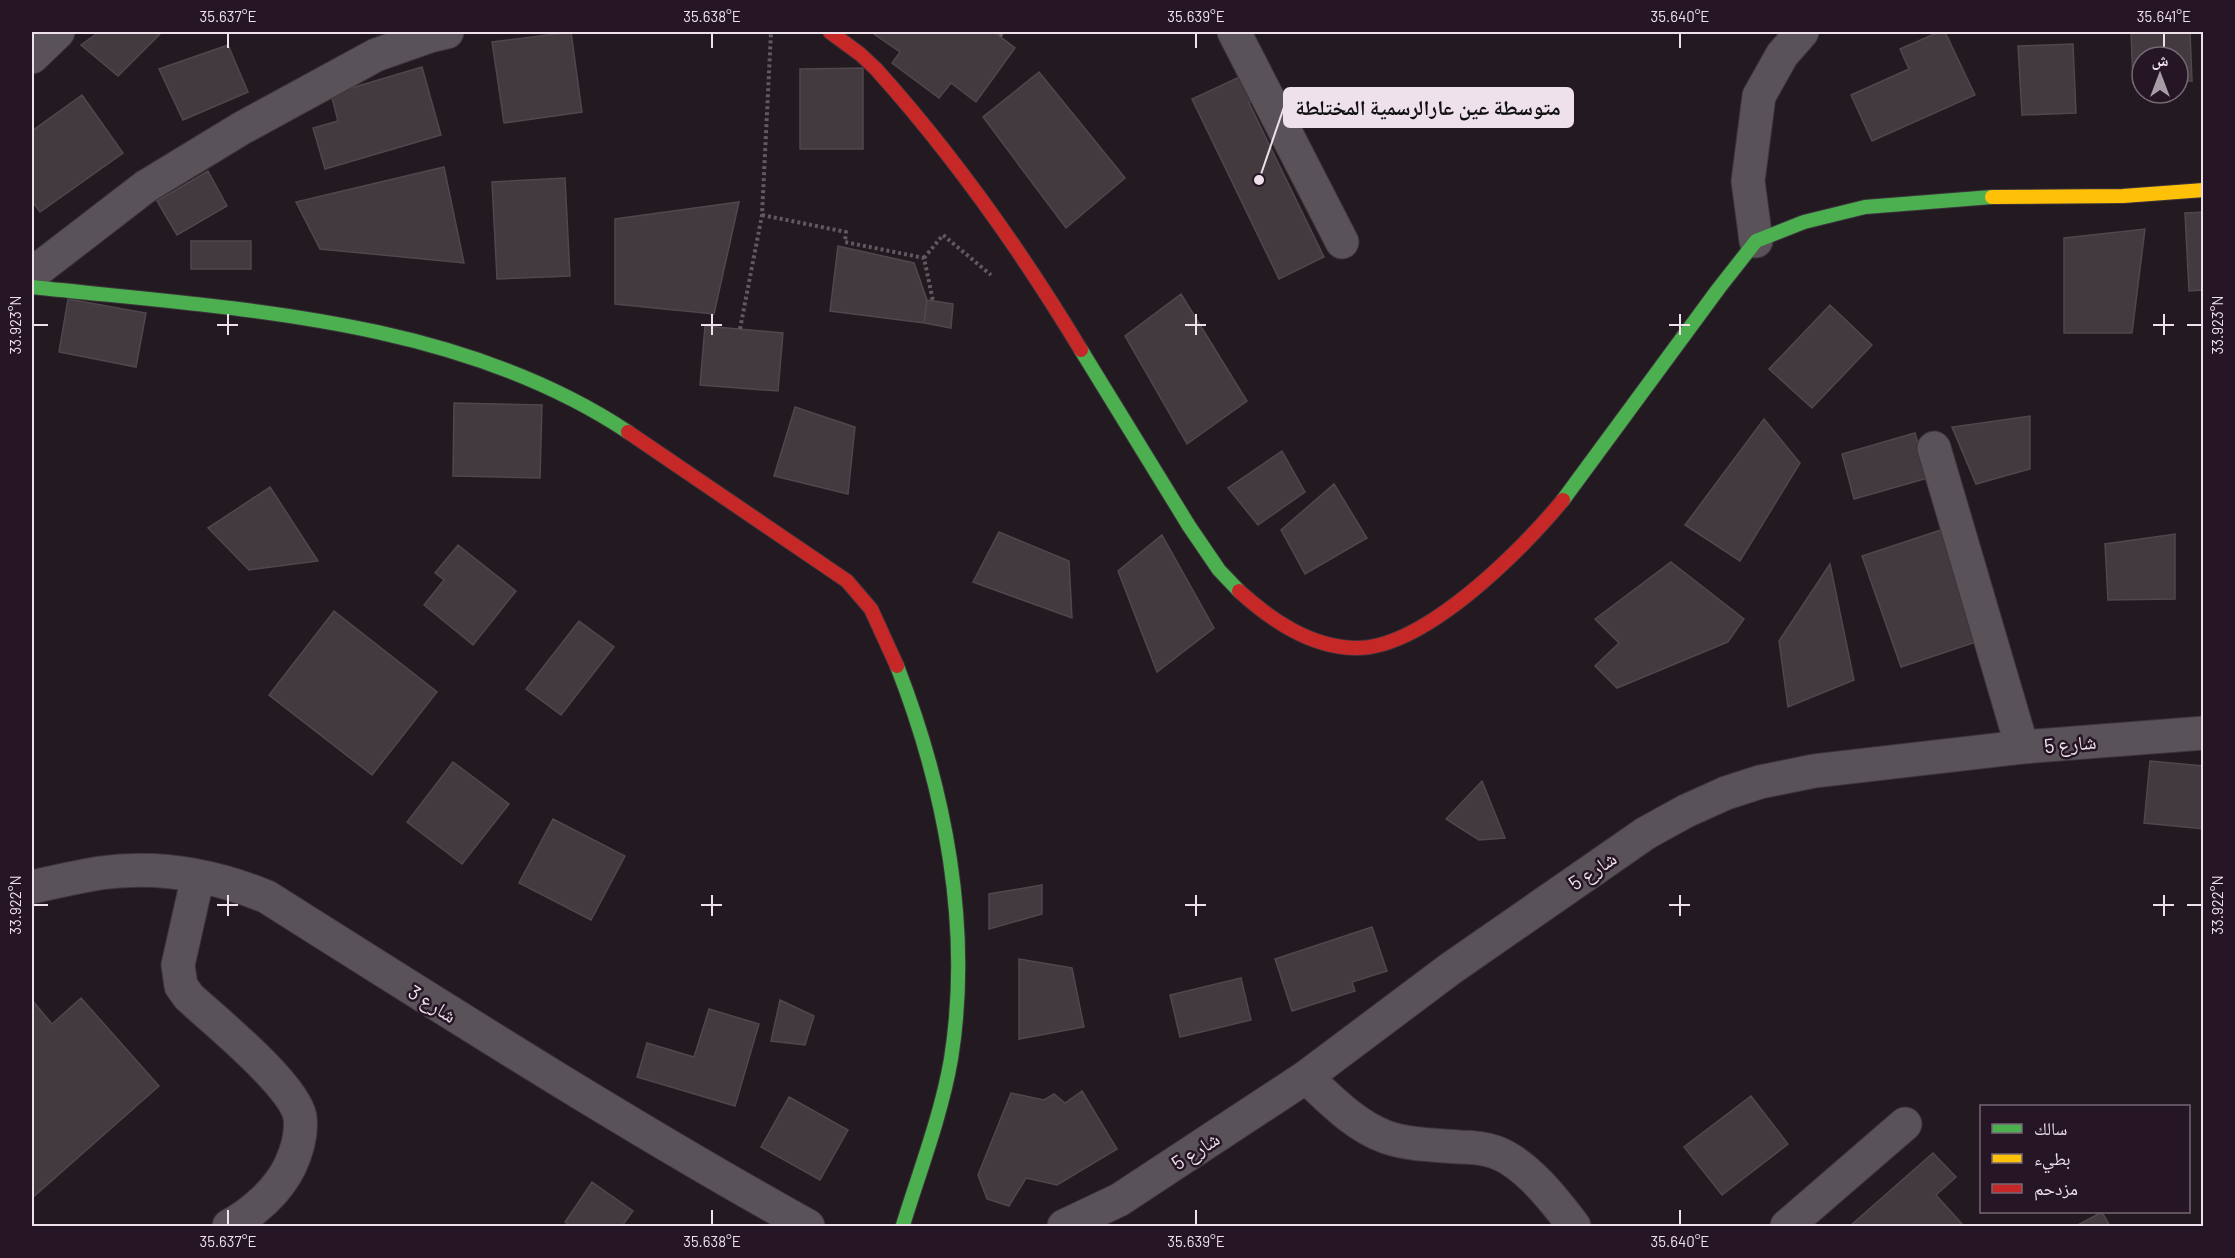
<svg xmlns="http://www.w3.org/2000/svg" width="2235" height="1258" viewBox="0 0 2235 1258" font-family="Barlow,'Noto Naskh Arabic',sans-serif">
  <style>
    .building { fill: #433a40; stroke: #50474d; stroke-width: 1.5 }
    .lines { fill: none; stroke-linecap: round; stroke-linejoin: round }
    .street-casing { stroke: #3c353b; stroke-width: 35 }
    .fast-casing { stroke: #3c353b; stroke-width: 16 }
    .slow-casing { stroke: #3c353b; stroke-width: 16 }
    .jam-casing { stroke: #3c353b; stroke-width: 16 }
    .path { stroke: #60595f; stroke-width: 4; stroke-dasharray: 3 3; stroke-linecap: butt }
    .street { stroke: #595258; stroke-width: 33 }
    .fast { stroke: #4caf50; stroke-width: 14 }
    .slow { stroke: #ffc107; stroke-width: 14 }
    .jam { stroke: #c62828; stroke-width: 14 }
    .ticks { fill: none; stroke: #eee1ec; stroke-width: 2 }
    .labels { text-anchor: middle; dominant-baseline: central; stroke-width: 5; stroke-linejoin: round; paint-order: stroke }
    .street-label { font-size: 20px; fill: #eee1ec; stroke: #261524 }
    .leader { fill: none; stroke: #eee1ec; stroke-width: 2 }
    .callout-dot { fill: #eee1ec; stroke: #261524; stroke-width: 2 }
    .callout { fill: #eee1ec; stroke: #eee1ec; stroke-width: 2 }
    .callout-label { font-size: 21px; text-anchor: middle; font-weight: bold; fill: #111 }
    .neatline { fill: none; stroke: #eee1ec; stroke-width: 2 }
    .ticks-label { font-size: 15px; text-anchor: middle; fill: #eee1ec }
  </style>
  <rect width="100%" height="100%" fill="#221921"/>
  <!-- building -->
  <path class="building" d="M99 32H162L118 76 81 45Z
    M571 32 582 112 504 123 492 42Z
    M871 32H994L1015 48 976 102 951 83 939 98 892 63 900 52Z
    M1939 32H1945L1975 95 1872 141 1851 95 1909 69 1900 49Z
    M2131 32H2190L2192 81H2178V57H2142V83H2133Z
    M2073 44 2076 113 2022 115 2018 46Z
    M228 45 248 92 183 120 159 69Z
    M422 67 441 135 325 169 313 128 338 121 331 94Z
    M863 68V149H800V69Z
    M1039 72 1125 178 1066 228 983 117Z
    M1248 73 1260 97 1249 103 1324 257 1279 279 1192 99Z
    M82 95 123 153 40 212 32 201V131Z
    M444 167 464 263 320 249 296 202Z
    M208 171 227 206 177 235 157 201Z
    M565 178 570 276 497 279 492 182Z
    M739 202 714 314 615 304V219Z
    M2204 212V290L2189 291 2185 213Z
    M2145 229 2132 333H2064V238Z
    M191 241H251V269H191Z
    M838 246 914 263 927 300 924 323 830 311Z
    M1181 294 1247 401 1187 444 1125 336Z
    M68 299 146 313 136 367 59 352Z
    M927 300 953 304 951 328 924 323Z
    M1830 305 1872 345 1812 408 1769 369Z
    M705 326 783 333 778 391 700 385Z
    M454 403 542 405 540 478 453 476Z
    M795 407 855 427 848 494 774 476Z
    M2030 416V469L1976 484 1952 427Z
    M1764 419 1800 463 1740 561 1685 525Z
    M1915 433 1928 478 1854 499 1842 454Z
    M1282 451 1305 492 1258 525 1228 488Z
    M1334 484 1367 538 1305 574 1281 530Z
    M270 487 318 561 249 570 208 528Z
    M1947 528 1985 639 1901 667 1862 556Z
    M999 532 1069 561 1072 618 973 582Z
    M2175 534V599L2108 600 2105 544Z
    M1162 535 1214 628 1157 672 1118 571Z
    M458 545 516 591 473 645 424 605 444 580 435 573Z
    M1671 562 1744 619 1728 642 1617 688 1595 666 1619 643 1595 619Z
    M1830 564 1854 680 1788 707 1779 641Z
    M334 611 437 692 372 775 269 695Z
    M579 621 614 647 561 715 526 689Z
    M2150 761 2204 766V829L2144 823Z
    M453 762 509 804 462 864 407 822Z
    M1482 781 1505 838 1479 840 1446 819Z
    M553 819 625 856 591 920 519 883Z
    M1042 885V914L989 929V894Z
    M1372 927 1387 971 1352 982 1355 991 1292 1011 1275 959Z
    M1019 959 1072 968 1084 1027 1019 1039Z
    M1241 978 1251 1020 1180 1037 1170 995Z
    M81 998 159 1086 32 1198V1000L52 1024Z
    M780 1000 814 1016 805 1045 771 1041Z
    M709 1009 759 1024 735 1106 637 1077 647 1043 694 1057Z
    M1082 1091 1117 1149 1057 1185 1026 1178 1009 1206 987 1199 978 1175 1011 1093 1044 1100 1054 1094 1065 1103Z
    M1751 1096 1788 1144 1722 1195 1684 1147Z
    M789 1097 848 1130 820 1180 761 1147Z
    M1933 1153 1956 1177 1936 1195 1963 1225 1961 1226H1850Z
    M592 1182 633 1211 622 1226H571L565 1222Z
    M2102 1212 2110 1226H2076Z"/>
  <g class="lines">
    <!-- street casing -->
    <g class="street-casing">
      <path id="street" d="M1234 32 1342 242
        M32 57 58 32
        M1756 241 1748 181 1759 96 1782 55 1802 32
        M32 274 145 187 242 128 376 55 430 36 447 32
        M1934 448 2022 747
        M198 876 178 965 181 986 189 997C215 1021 294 1085 300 1117 302 1133 297 1151 290 1166 278 1191 253 1213 229 1226
        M32 887C54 882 77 877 100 873 157 865 214 875 267 897 446 1010 623 1123 808 1226
        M1306 1077C1330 1099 1355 1126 1386 1137 1409 1145 1435 1145 1459 1147 1471 1147 1483 1148 1495 1152 1526 1163 1555 1201 1574 1226
        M1064 1226 1119 1200 1306 1077 1450 969 1646 833 1686 811 1726 793 1760 782 1814 771 2022 747 2204 733
        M1787 1226 1905 1124"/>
    </g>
    <!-- fast casing -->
    <g class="fast-casing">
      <path id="fast" d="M32 287C233 309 455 317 628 432
        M1081 350 1189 526 1219 570 1239 591
        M1563 500 1719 288 1756 241 1804 222 1865 207 1992 197
        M897 666C945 789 972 927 951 1059 941 1116 920 1170 903 1225"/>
    </g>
    <!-- slow casing -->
    <g class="slow-casing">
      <path id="slow" d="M1992 197 2123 196 2204 190"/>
    </g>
    <!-- jam casing -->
    <g class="jam-casing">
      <path id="jam" d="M830 32 860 54 876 69C956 158 1020 249 1081 350
        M628 432 847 581 871 609 897 666
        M1239 591C1271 620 1310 647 1355 648 1423 650 1522 550 1563 500"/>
    </g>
    <!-- path -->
    <path class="path" d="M1000 36 1003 32
      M762 215 846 232 845 242 924 258 933 301
      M924 258 943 235 991 275
      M740 329 762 215 771 32"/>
    <!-- street -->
    <use href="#street" class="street"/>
    <!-- fast -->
    <use href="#fast" class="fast"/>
    <!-- slow -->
    <use href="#slow" class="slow"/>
    <!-- jam -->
    <use href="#jam" class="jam"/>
  </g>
  <!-- ticks -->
  <path class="ticks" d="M228 33V48M712 33V48M1196 33V48M1680 33V48M2164 33V48M228 314V335M712 314V335M1196 314V335M1680 314V335M2164 314V335M33 325H48M217 325H238M701 325H722M1185 325H1206M1669 325H1690M2153 325H2174M2187 325H2202M228 895V916M712 895V916M1196 895V916M1680 895V916M2164 895V916M33 905H48M217 905H238M701 905H722M1185 905H1206M1669 905H1690M2153 905H2174M2187 905H2202M228 1210V1225M712 1210V1225M1196 1210V1225M1680 1210V1225"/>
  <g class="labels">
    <!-- street labels -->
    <g class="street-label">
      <text transform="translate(2070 743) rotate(-5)">شارع 5</text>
      <text transform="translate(1592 870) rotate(-34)">شارع 5</text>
      <text transform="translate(433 1003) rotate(32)">شارع 3</text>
      <text transform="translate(1195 1150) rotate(-33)">شارع 5</text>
    </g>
  </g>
  <!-- callouts -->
  <path class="leader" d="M1259 180L1284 107"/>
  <circle class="callout-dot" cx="1259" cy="180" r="6"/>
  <rect class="callout" x="1284" y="88" width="289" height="39" rx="6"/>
  <g class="callout-label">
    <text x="1428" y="115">متوسطة عين عارالرسمية المختلطة</text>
  </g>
  <!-- border -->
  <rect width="2235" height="1258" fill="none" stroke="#261524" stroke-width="66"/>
  <!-- legend -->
  <rect x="1980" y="1105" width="210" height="108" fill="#261524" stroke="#766774" stroke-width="1.5"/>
  <rect x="1992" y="1124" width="30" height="9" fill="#4caf50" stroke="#766774" stroke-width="1.5"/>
  <text x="2034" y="1135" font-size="18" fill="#eee1ec">سالك</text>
  <rect x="1992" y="1154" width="30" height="9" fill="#ffc107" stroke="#766774" stroke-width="1.5"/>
  <text x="2034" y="1165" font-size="18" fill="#eee1ec">بطيء</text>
  <rect x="1992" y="1184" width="30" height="9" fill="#c62828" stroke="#766774" stroke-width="1.5"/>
  <text x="2034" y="1195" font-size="18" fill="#eee1ec">مزدحم</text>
  <!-- north arrow -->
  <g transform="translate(2160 75)"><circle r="28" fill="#261524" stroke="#766774" stroke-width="1.5"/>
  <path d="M0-4.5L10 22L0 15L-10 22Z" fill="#a79ba5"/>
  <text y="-9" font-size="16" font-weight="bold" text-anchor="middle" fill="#eee1ec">ش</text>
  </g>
  <rect x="33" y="33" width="2169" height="1192" class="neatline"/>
  <g class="ticks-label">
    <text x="228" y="22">35.637°E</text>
    <text x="712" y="22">35.638°E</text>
    <text x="1196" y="22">35.639°E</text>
    <text x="1680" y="22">35.640°E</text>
    <text x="2164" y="22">35.641°E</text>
    <text transform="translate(16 325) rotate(-90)" y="5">33.923°N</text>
    <text transform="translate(2218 325) rotate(-90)" y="5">33.923°N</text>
    <text transform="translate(16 905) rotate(-90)" y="5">33.922°N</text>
    <text transform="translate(2218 905) rotate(-90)" y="5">33.922°N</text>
    <text x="228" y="1247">35.637°E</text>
    <text x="712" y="1247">35.638°E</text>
    <text x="1196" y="1247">35.639°E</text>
    <text x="1680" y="1247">35.640°E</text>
  </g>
</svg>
